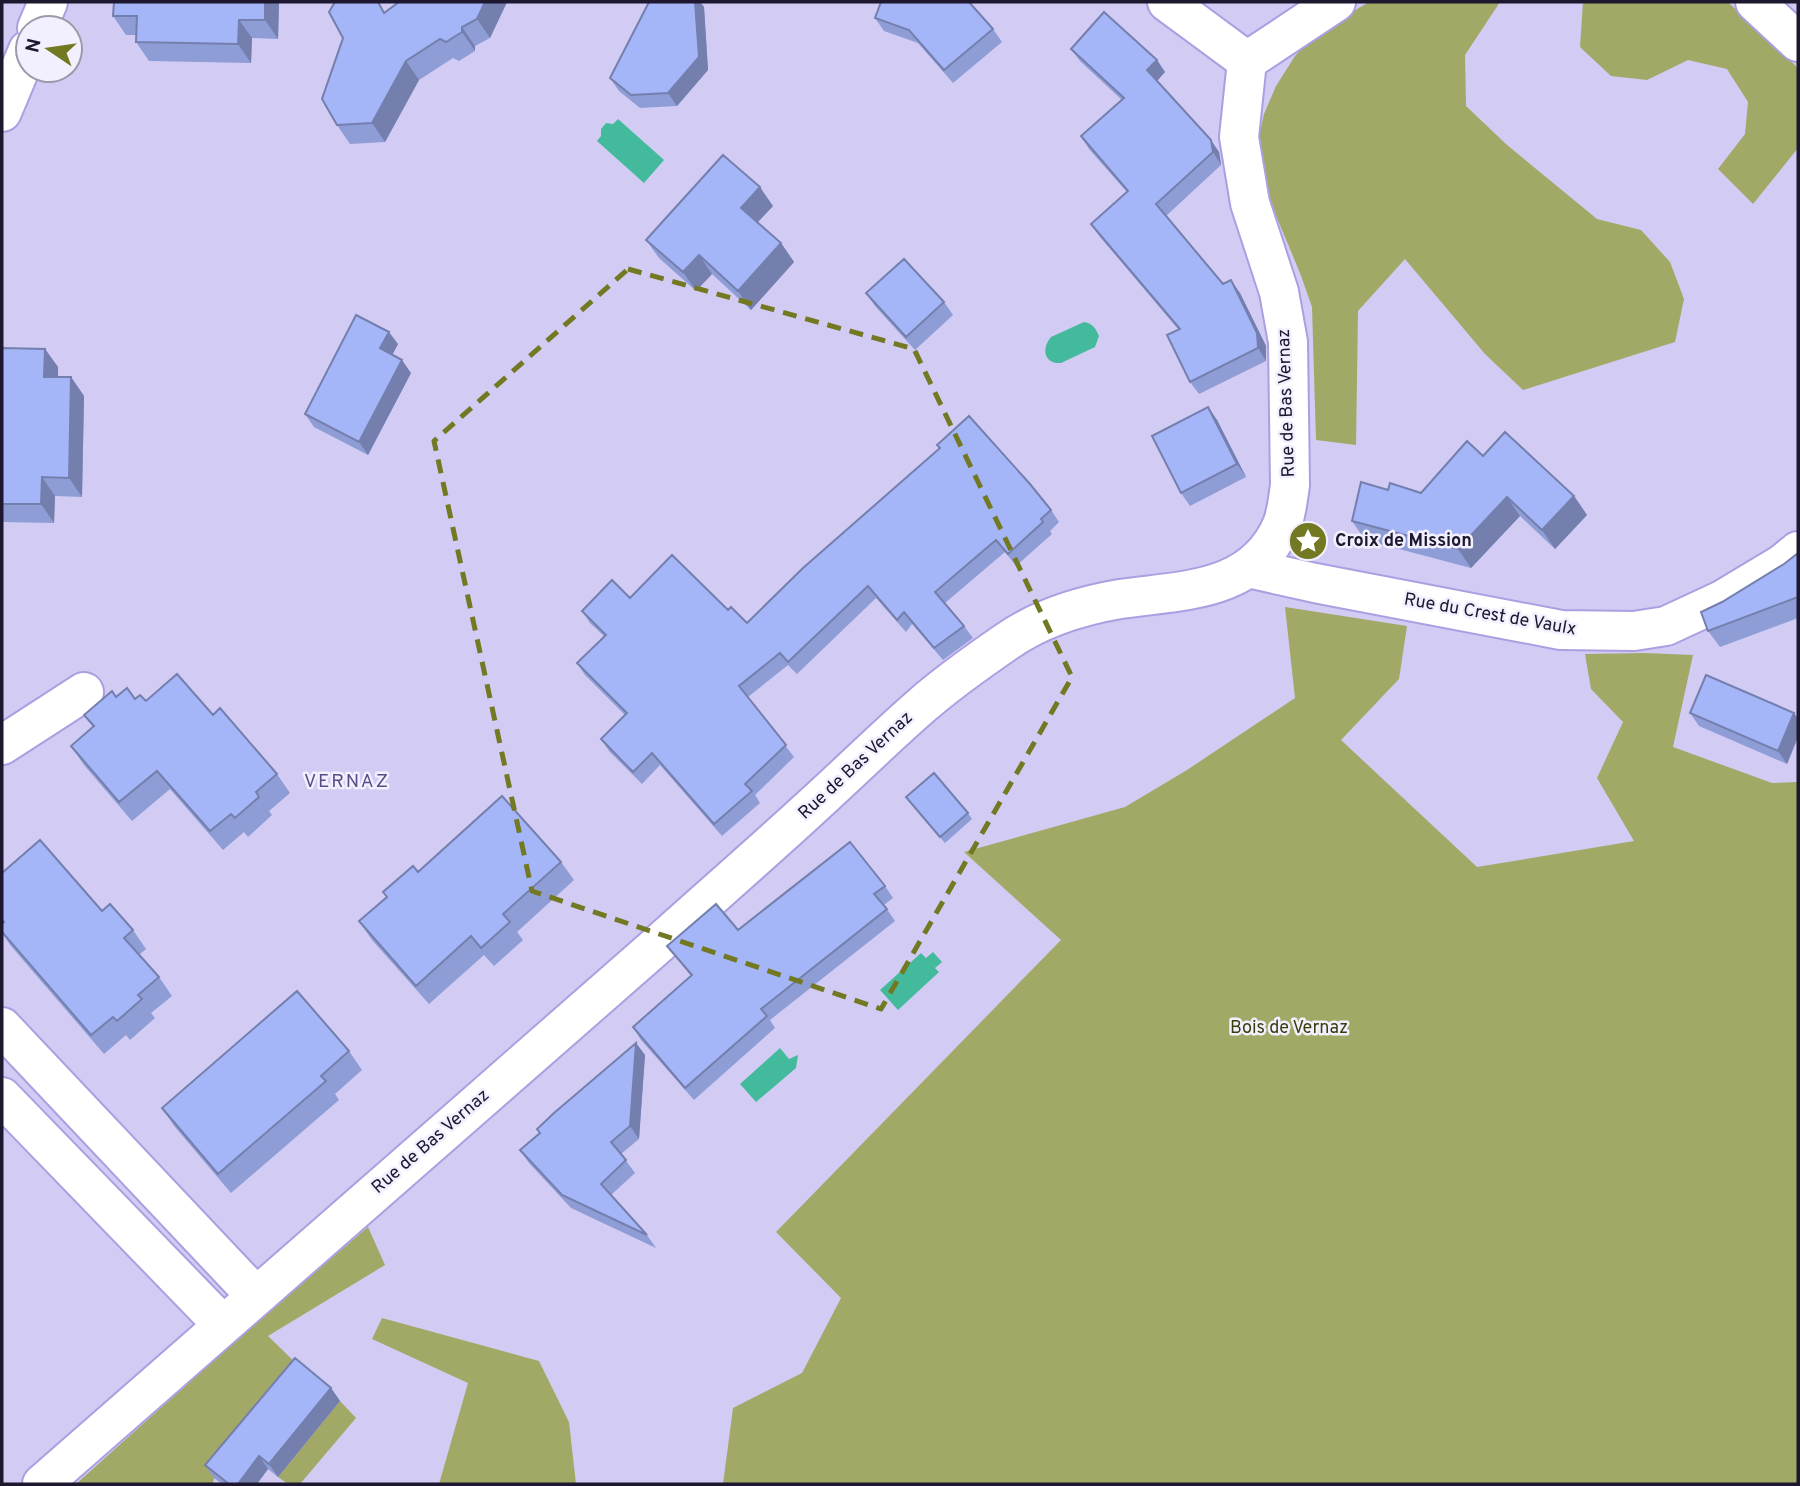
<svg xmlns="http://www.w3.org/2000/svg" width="1800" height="1486" viewBox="0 0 1800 1486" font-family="Overpass,sans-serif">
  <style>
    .green { fill: #a2a966 }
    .water { fill: #44ba9c }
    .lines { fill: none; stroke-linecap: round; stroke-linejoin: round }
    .minor-casing { stroke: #ac9fe1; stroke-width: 42 }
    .minor { stroke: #fff; stroke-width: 38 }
    .wall { fill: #8e9dd5 }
    .shaded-wall { fill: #747fae }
    .building { fill: #a5b6f8; stroke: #747fae; stroke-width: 2 }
    .marked { fill: none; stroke: #737922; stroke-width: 5; stroke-dasharray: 14 9; stroke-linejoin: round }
    .labels { text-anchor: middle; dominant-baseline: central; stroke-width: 5; stroke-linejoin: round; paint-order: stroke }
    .street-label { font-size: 18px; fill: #1d172f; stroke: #f2f0fe }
    .poi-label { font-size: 18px; font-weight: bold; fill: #1d172f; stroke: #f2f0fe; text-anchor: start }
    .park-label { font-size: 18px; fill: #3a3d0b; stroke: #f2f0fe }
    .neighbourhood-label { font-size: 19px; letter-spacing: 2px; fill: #5b4c88; stroke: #f2f0fe }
  </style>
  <rect width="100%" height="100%" fill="#d2cbf4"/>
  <!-- green -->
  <path class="green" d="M1369 2H1500L1465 55 1466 106 1507 145 1597 219 1641 230 1670 262 1684 299 1675 342 1523 390 1485 354 1405 259 1358 311 1356 445 1316 440 1312 307 1300 273 1277 218 1263 178 1258 141 1264 114 1276 86 1295 56 1315 34Z
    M1583 2H1728L1798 68V148L1753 204 1718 169 1745 134 1748 102 1727 69 1688 60 1647 80 1611 76 1580 47Z
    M1285 607 1407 626 1399 679 1341 740 1477 867 1634 841 1597 778 1623 722 1591 689 1585 654 1645 653 1693 655 1673 747 1772 783 1798 782V1484H723L733 1408 802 1373 841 1298 776 1232 1061 940 964 852 1125 807 1187 770 1295 698Z
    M368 1227 385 1265 268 1336 304 1371 214 1478 213 1484H76L253 1325Z
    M382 1318 539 1361 569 1422 576 1484H439L468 1383 372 1339Z
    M340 1401 356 1418 300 1484H288L278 1477Z"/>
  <!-- water -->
  <path class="water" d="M618 119 664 160 644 183 597 141 601 136V129L606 123 613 124Z
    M1084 322C1093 324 1095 327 1099 336L1095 347 1061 363C1044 364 1041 349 1051 337Z
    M933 952 942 962 935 968 939 972 898 1010 880 990 921 953 926 958Z
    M780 1048 789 1059 798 1055 796 1068 756 1102 740 1084Z"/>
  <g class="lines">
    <!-- minor casing -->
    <g class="minor-casing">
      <path id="minor" d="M1167 2 1247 61
        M1755 2 1798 42
        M37 28 48 2
        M2 112 28 50
        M1248 568 1315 583 1561 630 1634 631 1666 626 1722 600 1782 564 1798 551
        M2 745 84 692
        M2 1027 255 1295
        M2 1097 222 1324
        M42 1484C245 1304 450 1128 653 949 704 903 756 858 806 812 845 777 882 740 921 706 947 683 977 662 1006 642 1040 618 1079 606 1120 599 1182 590 1253 593 1282 525 1287 512 1288 498 1290 485L1288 342 1279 292 1250 203 1239 137 1247 61 1336 2"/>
    </g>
    <!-- minor -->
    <use href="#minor" class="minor"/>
  </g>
  <!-- wall -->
  <path class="wall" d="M114 2H279L278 39 252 38 251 63 149 61 136 42V35H126L113 16Z
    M507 2 490 38 475 46V51L459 61 453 58 419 80 385 142 350 144 337 125 343 38 385 12Z
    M649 2H700L704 7 708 70 677 106 640 108 619 91 610 78Z
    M875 18 993 29 1002 42 953 83 918 43 884 31Z
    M1071 49 1157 60 1165 72 1157 81 1219 152 1221 165 1166 216 1223 284 1240 293 1266 346V361L1199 394 1190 382 1178 329 1100 237 1091 224 1127 192 1089 149 1081 136 1122 100 1080 61Z
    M773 206 758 222 781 243 794 262 751 310 712 274 696 291 659 258 646 240Z
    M866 293 944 302 953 315 915 350 875 306Z
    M398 344 392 355 411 373 368 455 314 427 305 414Z
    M2 348 45 349 58 367V377H71L84 396 82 497 55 496 54 523 2 522Z
    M1208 407 1217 420 1246 477 1190 506 1181 493Z
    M1483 456 1574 496 1587 515 1555 549 1520 516 1471 568 1365 540 1352 521 1388 490 1421 493Z
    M1051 510 1059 522 1050 531 1052 534 1016 566 1005 552 945 603 964 626 973 638 943 660 912 624 906 632 876 598 797 674 788 665 748 697 794 757 755 795 760 803 722 836 660 765 642 784 609 751 601 739 625 715 585 675 577 663 604 636 590 623 582 611 630 598 728 610 747 623Z
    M1798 553V618L1720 647 1708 631 1722 602 1784 564Z
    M116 697 135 699 213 715 277 774 290 793 269 811 272 815 248 837 244 832 223 850 170 789 132 821 84 765 71 746 93 727 84 715Z
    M1690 713H1794L1798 719V737L1787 764 1699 726Z
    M906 797 968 813 972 819 945 843Z
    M561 862 574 880 517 932 523 940 494 966 484 955 429 1004 372 940 359 921 418 872Z
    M2 873 102 911 133 930 146 949 139 955 159 977 172 996 151 1013 155 1018 130 1040 126 1035 104 1054 11 946 2 933Z
    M885 886 893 898 884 905 895 921 770 1020 775 1028 694 1100 641 1040 633 1027 691 976 667 946 738 930Z
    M636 1043 645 1055 639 1139 621 1154 635 1173 611 1195 647 1235 656 1248 571 1208 529 1163 520 1150 540 1133Z
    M349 1051 362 1070 335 1094 339 1100 231 1193 175 1127 162 1108Z
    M331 1388 340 1401 278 1477 268 1469 257 1484H222L214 1478 205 1465Z"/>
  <!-- shaded-wall -->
  <path class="shaded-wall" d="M265 2H279L278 39 265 20Z
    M485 2H507L490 38 477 19Z
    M695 2H700L704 7 708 70 677 106 668 93Z
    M239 20 252 38 251 63 238 44Z
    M462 27 475 46V51L462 32Z
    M1157 60 1165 72 1156 82 1147 70Z
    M406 61 419 80 385 142 372 123Z
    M1211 140 1219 152 1221 165 1213 152Z
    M760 187 773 206 754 226 741 208Z
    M781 243 794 262 751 310 738 291Z
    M699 255 712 274 696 291 683 272Z
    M1231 280 1240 293 1266 346V361L1258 348Z
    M389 332 398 344 389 361 380 348Z
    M45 349 58 367V395L44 377Z
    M402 360 411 373 368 455 359 442Z
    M71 377 84 396 82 497 69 478Z
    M1208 407 1217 420 1246 477 1237 464Z
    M42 477 55 496 54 523 41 504Z
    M1574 496 1587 515 1555 549 1542 530Z
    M1507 497 1520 516 1471 568 1458 549Z
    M1794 713 1798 719V737L1787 764 1778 751Z
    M636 1043 645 1055 639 1139 630 1126Z
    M331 1388 340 1401 278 1477 269 1464Z
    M259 1456 268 1469 257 1484H238Z"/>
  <!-- building -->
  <path class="building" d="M114 2H265V20H239L238 44 136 42 137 16H113Z
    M335 2H378L384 13 399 2H485L477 19 462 27V32L446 42 440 39 406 61 372 123 337 125 322 99 343 38 329 12Z
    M649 2H695L699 57 668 93 631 95 610 78Z
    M881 2H969L993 29 944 70 909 30 875 18Z
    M1104 12 1157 60 1147 70 1211 140 1213 152 1156 204 1223 284 1231 280 1257 333 1258 348 1190 382 1167 335 1180 329 1091 224 1128 191 1081 136 1124 98 1071 49Z
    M723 155 760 187 741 208 781 243 738 291 699 255 683 272 646 240Z
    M904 259 944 302 906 337 866 293Z
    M356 315 389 332 380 348 402 360 359 442 305 414Z
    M2 348 45 349 44 377H71L69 478 42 477 41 504H2Z
    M1208 407 1237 464 1181 493 1152 436Z
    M969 416 1030 484 1051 510 1041 519 1043 522 1008 554 996 540 935 592 964 626 934 648 904 612 897 620 868 586 788 662 780 653 739 686 786 745 745 784 752 791 714 824 652 753 633 772 601 739 627 713 577 663 606 635 582 611 612 580 630 598 672 555 728 610 731 607 747 623 803 568 940 448 937 445Z
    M1505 432 1574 496 1542 530 1507 497 1458 549 1352 521 1361 482 1388 490 1390 483 1421 493 1467 441 1483 456Z
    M1798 553V597L1708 631 1701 612 1722 602 1784 564Z
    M177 674 213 715 220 708 277 774 256 792 259 797 235 818 231 814 210 831 157 771 119 802 71 746 94 726 84 715 112 691 116 697 127 688 135 699 140 695 146 701Z
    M1706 675 1794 713 1778 751 1690 713Z
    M934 773 968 813 940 837 906 797Z
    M502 796 561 862 503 914 510 922 481 948 471 936 416 986 359 921 387 897 383 892 413 866 418 872Z
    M40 840 102 911 110 904 133 930 124 938 159 977 138 995 142 999 117 1021 113 1017 91 1035 2 932V924L4 922 2 920V873Z
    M850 842 885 886 874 894 887 909 761 1009 767 1016 685 1088 633 1027 692 975 667 946 716 904 738 930Z
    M297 991 349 1051 321 1076 326 1081 218 1174 162 1108Z
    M636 1043 630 1126 611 1142 626 1160 601 1184 647 1235 562 1195 520 1150 540 1133 537 1129 554 1113Z
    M295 1358 331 1388 269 1464 259 1456 238 1484H229L205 1465Z"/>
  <!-- marked area -->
  <path class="marked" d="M628 269 914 349 1072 677 881 1009 532 891 434 441Z"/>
  <!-- icons -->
  <defs>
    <g id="sight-disc" transform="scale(2.0125)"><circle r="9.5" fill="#737922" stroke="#f2f0fe"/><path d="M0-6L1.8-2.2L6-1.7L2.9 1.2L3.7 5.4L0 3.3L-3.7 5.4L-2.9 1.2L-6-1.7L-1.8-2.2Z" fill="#fff"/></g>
  </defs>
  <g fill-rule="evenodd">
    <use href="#sight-disc" x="1308" y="541"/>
  </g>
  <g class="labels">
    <!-- street labels -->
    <g class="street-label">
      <text transform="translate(1287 403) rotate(-92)">Rue de Bas Vernaz</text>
      <text transform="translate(1490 615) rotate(10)">Rue du Crest de Vaulx</text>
      <text transform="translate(856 766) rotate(-43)">Rue de Bas Vernaz</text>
      <text transform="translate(431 1142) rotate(-41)">Rue de Bas Vernaz</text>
    </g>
    <!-- poi labels -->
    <g class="poi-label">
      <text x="1335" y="541">Croix de Mission</text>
    </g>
    <!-- park labels -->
    <g class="park-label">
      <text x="1289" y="1028">Bois de Vernaz</text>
    </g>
    <!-- neighbourhood labels -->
    <g class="neighbourhood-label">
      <text x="347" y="782">VERNAZ</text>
    </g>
  </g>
  <!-- border -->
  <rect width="1800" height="1486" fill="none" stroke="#1d172f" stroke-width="7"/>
  <!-- north arrow -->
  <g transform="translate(49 49) rotate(283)"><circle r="33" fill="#f2f0fe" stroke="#9d99ab" stroke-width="2"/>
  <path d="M0-5L12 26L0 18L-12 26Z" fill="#737922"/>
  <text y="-10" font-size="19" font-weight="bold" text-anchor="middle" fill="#1d172f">N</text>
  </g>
</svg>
